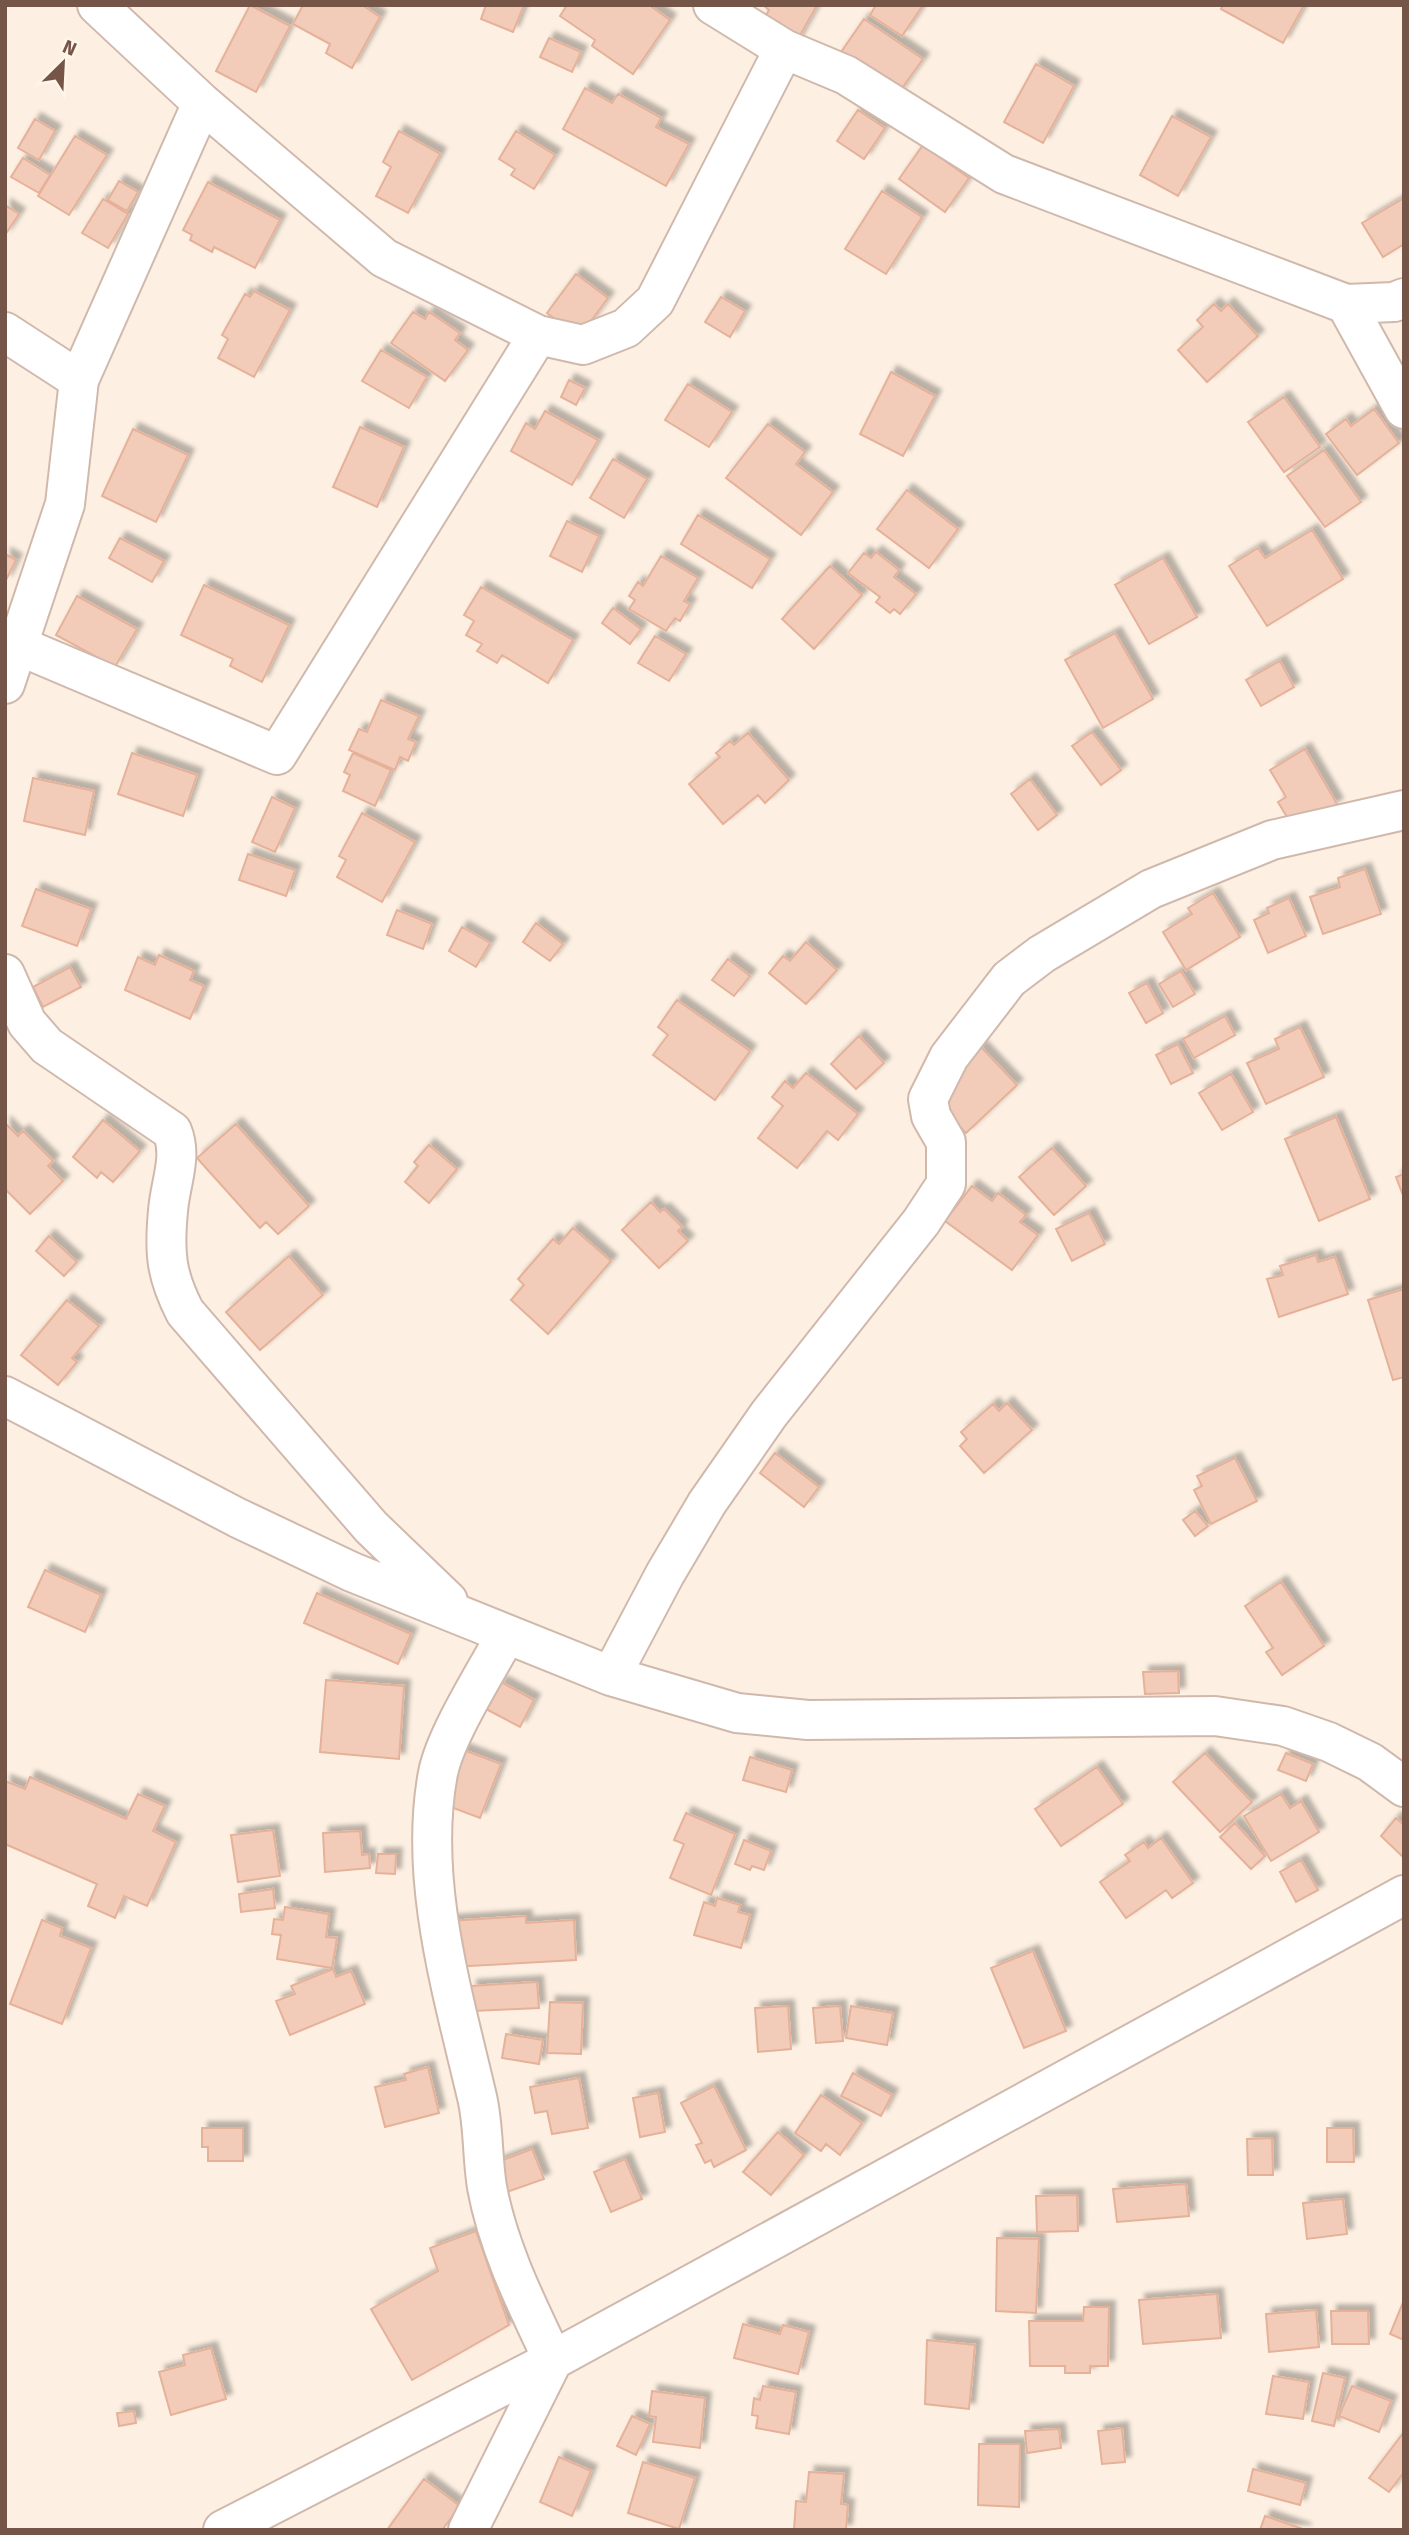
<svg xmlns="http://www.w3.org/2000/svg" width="1409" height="2535" viewBox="0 0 1409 2535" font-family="'Fira Sans',sans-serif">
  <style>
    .building { fill: #f3ccb9; stroke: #e6b199; stroke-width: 2; filter: url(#shadow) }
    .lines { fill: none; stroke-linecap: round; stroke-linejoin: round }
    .minor-casing { stroke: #d0b9ac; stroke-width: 42 }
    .minor { stroke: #fff; stroke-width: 38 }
  </style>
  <defs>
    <filter id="shadow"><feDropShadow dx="6" dy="-6" stdDeviation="2" flood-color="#0004"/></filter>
  </defs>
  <rect width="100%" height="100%" fill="#fdf0e2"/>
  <!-- building -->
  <path class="building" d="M250 5 290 26 256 92 216 71Z
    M303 5H362L380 17 352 68 326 53 330 44 293 24Z
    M486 5H524L513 32 481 19Z
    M567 5H649L670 20 633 74 592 46 595 40 560 16Z
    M763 5H817L795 44 761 24 769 10Z
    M876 5H923L902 36 870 15Z
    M1223 5H1304L1283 43 1221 9Z
    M864 19 923 59 897 95 839 55Z
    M549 38 581 52 572 72 540 57Z
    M1036 64 1074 86 1043 143 1004 122Z
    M585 88 612 103 618 94 661 118 656 127 689 144 666 186 563 129Z
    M858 110 885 128 864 159 837 141Z
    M1172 116 1211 137 1178 196 1140 175Z
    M35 119 55 131 39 160 18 148Z
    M399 131 440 154 408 213 376 196 391 167 383 162Z
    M516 131 555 155 534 189 511 175 515 169 499 159Z
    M75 136 107 155 69 215 38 196Z
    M923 145 969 178 945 212 899 179Z
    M23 158 50 175 39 193 11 177Z
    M119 181 138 192 127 211 108 200Z
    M208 182 280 220 255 268 214 247 212 252 190 240 192 235 183 230Z
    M882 191 922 217 886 274 845 249Z
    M1404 198V244L1383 257 1362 223Z
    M103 199 128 214 108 248 82 233Z
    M5 205 19 214 5 235Z
    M576 274 608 298 579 337 547 313Z
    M254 291 290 310 254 377 218 358 228 339 222 335 245 294 250 297Z
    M721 297 745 311 730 337 705 322Z
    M1214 304 1221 311 1228 304 1258 336 1207 382 1178 350 1203 327 1197 320Z
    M413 312 425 319 429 312 460 333 455 340 468 350 445 381 391 343Z
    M381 350 427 377 409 408 362 381Z
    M891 372 935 396 903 456 860 434Z
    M569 380 585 388 576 405 561 397Z
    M688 384 732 412 709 447 665 420Z
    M1284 397 1320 447 1284 472 1248 422Z
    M1374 409 1399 443 1357 475 1326 434 1346 419 1351 426Z
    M545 411 598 440 572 485 511 451 526 423 535 429Z
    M768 424 805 452 796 464 833 492 801 535 726 478Z
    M360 427 404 447 377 507 333 487Z
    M133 429 188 455 156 522 102 496Z
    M1324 450 1361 502 1325 527 1287 476Z
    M613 459 647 479 624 518 590 498Z
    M907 490 958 529 929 568 877 529Z
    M698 515 770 559 752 588 681 544Z
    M567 521 599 536 582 572 550 556Z
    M1312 530 1343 579 1267 626 1229 566 1258 548 1265 558Z
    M120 538 164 561 152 582 109 558Z
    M876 552 899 570 894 577 916 594 900 614 894 609 890 613 876 602 880 597 848 573 864 553 871 558Z
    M5 554 16 560 5 582Z
    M661 556 698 578 684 601 690 604 680 621 675 618 666 631 629 609 635 600 629 596 638 582 643 586Z
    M1163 558 1197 617 1149 644 1115 585Z
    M830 566 862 595 814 649 782 619Z
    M204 585 289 625 262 682 230 666 233 659 181 635Z
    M481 587 573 640 548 683 502 655 497 663 477 651 482 644 466 635 474 621 464 615Z
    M77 596 137 629 115 667 56 635Z
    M613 608 641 629 630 644 602 623Z
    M1115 633 1153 699 1103 728 1065 660Z
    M655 636 686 654 669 681 638 663Z
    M1280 661 1294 687 1261 706 1246 680Z
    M381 700 419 716 408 739 416 742 408 761 400 757 395 770 349 750 359 729 367 732Z
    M1092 732 1121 770 1101 785 1072 746Z
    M748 733 789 780 765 803 758 795 723 824 689 784 720 757 716 753 730 741 734 745Z
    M1305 749 1337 804 1294 829 1278 802 1286 797 1270 770Z
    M132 753 197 775 183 816 118 794Z
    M353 753 391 770 375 806 343 791 350 775 344 772Z
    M33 778 94 791 85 835 24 821Z
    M1030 779 1057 815 1038 830 1011 794Z
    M272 797 295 808 275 852 252 842Z
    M362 813 415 842 382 902 337 877 346 860 339 856Z
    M248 854 295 870 286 896 239 880Z
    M1365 869 1381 914 1323 934 1310 897 1340 887 1338 878Z
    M36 889 91 909 77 946 22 926Z
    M1213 893 1240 937 1186 970 1163 932 1192 914 1188 908Z
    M1289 898 1306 936 1268 953 1254 920 1269 913 1267 908Z
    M397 910 432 924 423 949 387 935Z
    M536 923 563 944 550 961 523 942Z
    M462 927 490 943 476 967 449 951Z
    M806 942 837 970 806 1004 769 973 783 956 790 961Z
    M159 955 194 971 190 980 204 986 190 1019 125 990 138 957 155 965Z
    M728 959 750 976 734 996 712 980Z
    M70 967 81 987 43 1007 33 987Z
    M1181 971 1195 994 1173 1007 1159 984Z
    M1147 983 1163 1013 1146 1023 1129 993Z
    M677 1000 750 1051 715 1100 653 1055 668 1035 658 1027Z
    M1225 1016 1235 1035 1194 1058 1183 1039Z
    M1300 1027 1324 1077 1266 1104 1247 1063 1279 1049 1275 1039Z
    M859 1036 884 1063 856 1089 831 1064Z
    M1178 1044 1193 1073 1171 1084 1156 1055Z
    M981 1047 1017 1085 966 1133 935 1102 953 1075Z
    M806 1073 858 1114 838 1140 827 1131 797 1168 758 1138 783 1106 772 1097 785 1081 793 1088Z
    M1231 1074 1253 1112 1222 1130 1199 1093Z
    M1336 1117 1370 1199 1319 1221 1285 1139Z
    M103 1120 140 1151 113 1182 101 1172 97 1178 73 1157Z
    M5 1123 18 1136 23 1131 53 1161 48 1166 63 1181 30 1214 5 1189Z
    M236 1124 309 1206 278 1234 266 1222 260 1228 197 1158Z
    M429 1145 457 1169 429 1203 405 1182 418 1166 414 1162Z
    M1052 1148 1086 1186 1054 1215 1019 1177Z
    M1404 1174V1198L1396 1177Z
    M972 1186 992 1201 998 1193 1026 1215 1020 1222 1038 1235 1012 1270 945 1221Z
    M651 1202 660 1212 664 1209 682 1227 678 1231 688 1241 659 1268 622 1230Z
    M1089 1213 1105 1244 1072 1261 1056 1229Z
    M573 1228 611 1261 548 1334 511 1300 524 1285 518 1279 553 1239 559 1244Z
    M49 1236 77 1262 64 1276 36 1251Z
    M1316 1255 1318 1262 1335 1257 1348 1294 1279 1317 1267 1279 1283 1275 1280 1266Z
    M289 1256 323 1295 260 1350 226 1312Z
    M1404 1289V1377L1393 1380 1368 1300Z
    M67 1300 99 1326 72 1358 77 1362 58 1385 21 1355Z
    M1007 1403 1032 1430 984 1473 960 1446 967 1439 961 1432 993 1404 999 1411Z
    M775 1453 819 1487 804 1507 760 1473Z
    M1235 1458 1257 1501 1211 1524 1194 1490 1202 1486 1197 1476Z
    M1195 1511 1208 1526 1195 1536 1183 1520Z
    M45 1570 101 1595 85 1632 28 1607Z
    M1281 1582 1324 1646 1282 1675 1266 1652 1273 1648 1245 1606Z
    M317 1593 411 1634 398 1664 304 1623Z
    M1178 1671 1179 1693 1145 1694 1143 1672Z
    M326 1680 404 1686 399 1759 320 1752Z
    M501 1682 534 1700 520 1727 486 1709Z
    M461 1749 501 1764 480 1818 440 1803Z
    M1205 1753 1252 1802 1220 1832 1173 1782Z
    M1286 1753 1313 1764 1306 1781 1278 1770Z
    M750 1757 792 1770 786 1792 743 1780Z
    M1097 1767 1123 1804 1061 1846 1035 1809Z
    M30 1777 126 1819 138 1794 165 1806 153 1831 176 1842 147 1906 124 1896 115 1918 88 1906 97 1884 5 1844V1781L25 1789Z
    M1281 1794 1290 1808 1301 1801 1319 1832 1271 1861 1244 1816Z
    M686 1813 735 1834 711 1895 670 1878 684 1844 674 1840Z
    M1396 1818 1404 1825V1858L1381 1836Z
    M1235 1823 1265 1856 1251 1869 1220 1837Z
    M273 1830 280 1876 238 1882 231 1835Z
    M360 1831 362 1855 369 1854 370 1868 325 1872 323 1833Z
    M1161 1838 1193 1883 1172 1898 1166 1890 1126 1918 1100 1882 1130 1861 1125 1855 1144 1842 1148 1848Z
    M744 1840 771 1851 764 1870 752 1866 750 1870 735 1864Z
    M378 1854H396L395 1874 376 1873Z
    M1301 1860 1318 1890 1296 1902 1280 1872Z
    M273 1889 275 1908 241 1912 239 1894Z
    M717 1898 740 1905 738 1912 750 1915 741 1948 694 1935 704 1902 715 1906Z
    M285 1907 329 1914 326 1937 337 1938 332 1968 277 1959 281 1935 272 1934 274 1919 283 1920Z
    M526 1916V1923L574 1920 576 1960 451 1967 449 1921Z
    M42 1920 62 1928 60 1936 91 1948 62 2024 10 2004Z
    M1033 1951 1066 2031 1024 2048 991 1968Z
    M333 1969 336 1977 351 1971 365 2004 290 2035 276 2001 295 1994 291 1986Z
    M537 1982 539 2008 473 2011 471 1986Z
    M550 2002 583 2003 581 2054 547 2053Z
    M788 2006 791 2049 758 2052 755 2008Z
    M840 2006 843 2041 816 2043 813 2008Z
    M851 2006 893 2013 887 2045 846 2038Z
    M506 2034 543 2040 539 2064 502 2058Z
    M428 2067 439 2113 385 2127 375 2087 406 2080 404 2074Z
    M853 2073 892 2095 881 2116 841 2096Z
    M579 2078 588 2128 552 2134 547 2111 535 2113 530 2087Z
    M714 2086 746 2150 714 2167 711 2160 705 2163 696 2145 702 2143 681 2103Z
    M658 2093 665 2132 640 2137 633 2098Z
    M821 2095 862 2123 840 2155 826 2144 821 2151 795 2133Z
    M202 2128H243V2161H208V2147H202Z
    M1327 2128H1353L1354 2162H1327Z
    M778 2132 804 2155 771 2195 743 2172Z
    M1272 2138 1273 2175H1248L1247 2139Z
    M532 2149 544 2179 501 2194 490 2165Z
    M625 2159 642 2199 611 2212 594 2172Z
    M1186 2184 1189 2216 1117 2222 1113 2189Z
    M1077 2195 1078 2231 1037 2232 1036 2196Z
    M1343 2199 1347 2234 1307 2239 1303 2203Z
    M476 2231 509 2325 412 2380 371 2309 438 2271 430 2248Z
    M997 2238 1039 2239 1036 2313 996 2311Z
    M1217 2294 1221 2338 1143 2344 1139 2300Z
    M1404 2300V2340L1390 2334Z
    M1084 2307H1109L1108 2366H1090V2373H1065V2366H1030L1029 2321H1083Z
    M1316 2310 1319 2347 1269 2352 1266 2314Z
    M1331 2311H1368L1369 2344H1332Z
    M743 2324 780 2334 783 2325 809 2332 798 2374 734 2358Z
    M927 2340 975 2345 969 2409 925 2404Z
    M211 2348 226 2399 171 2415 159 2372 185 2365 183 2355Z
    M1323 2373 1345 2378 1334 2426 1312 2421Z
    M1273 2376 1309 2382 1303 2419 1266 2414Z
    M763 2386 796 2392 789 2434 756 2428 758 2416 752 2415 754 2398 760 2400Z
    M1352 2386 1391 2401 1379 2432 1339 2416Z
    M652 2391 705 2398 700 2448 653 2442 656 2417 649 2416Z
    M134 2411 136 2423 119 2426 117 2413Z
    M632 2416 650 2424 636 2455 617 2446Z
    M1122 2428 1125 2462 1102 2464 1098 2431Z
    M1059 2429 1061 2448 1027 2453 1025 2431Z
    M1404 2432V2472L1389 2492 1369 2478Z
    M979 2444H1020L1019 2507 978 2505Z
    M559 2457 591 2471 572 2516 540 2502Z
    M643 2462 695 2478 679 2529 628 2513Z
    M1253 2469 1306 2483 1300 2505 1248 2491Z
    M809 2472 844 2474 841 2504 848 2505 846 2530H794L796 2501 806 2502Z
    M424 2479 460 2506 442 2530H387Z
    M1265 2516 1306 2530H1260Z"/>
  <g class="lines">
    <!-- minor casing -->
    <g class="minor-casing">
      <path id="minor" d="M97 5 202 103 384 258 538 335 583 345 626 328 655 301 784 49
        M713 5 784 49 846 75 1004 174 1346 304 1394 302 1404 298
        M1346 304 1404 409
        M5 332 79 380
        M17 645 277 755 538 335
        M5 684 65 504 79 380 202 103
        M5 974 27 1023 47 1046 172 1131C183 1157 170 1183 168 1211 164 1253 166 1275 185 1312L371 1527 448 1601
        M5 1396 238 1518 352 1572 611 1676 737 1713 808 1720 1215 1716 1283 1726 1329 1742 1370 1762 1404 1787
        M506 1635C486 1672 446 1734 438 1773 418 1879 453 1994 477 2097 484 2126 482 2157 487 2187 498 2248 527 2305 553 2360
        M611 1676 665 1574 707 1503 769 1414 921 1222 946 1184V1142L931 1116 928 1099 949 1057 1009 979 1042 954 1151 889 1272 840 1404 810
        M223 2530 553 2360 1404 1895
        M468 2530 553 2360"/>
    </g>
    <!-- minor -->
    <use href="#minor" class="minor"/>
  </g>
  <!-- border -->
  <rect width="1409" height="2535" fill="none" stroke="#755548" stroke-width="14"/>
  <!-- north arrow -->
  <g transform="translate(63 63) rotate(24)" stroke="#fff5e9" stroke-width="5" paint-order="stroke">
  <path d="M0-5L12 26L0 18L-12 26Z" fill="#755548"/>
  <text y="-10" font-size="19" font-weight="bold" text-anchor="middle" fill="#755548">N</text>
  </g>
</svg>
